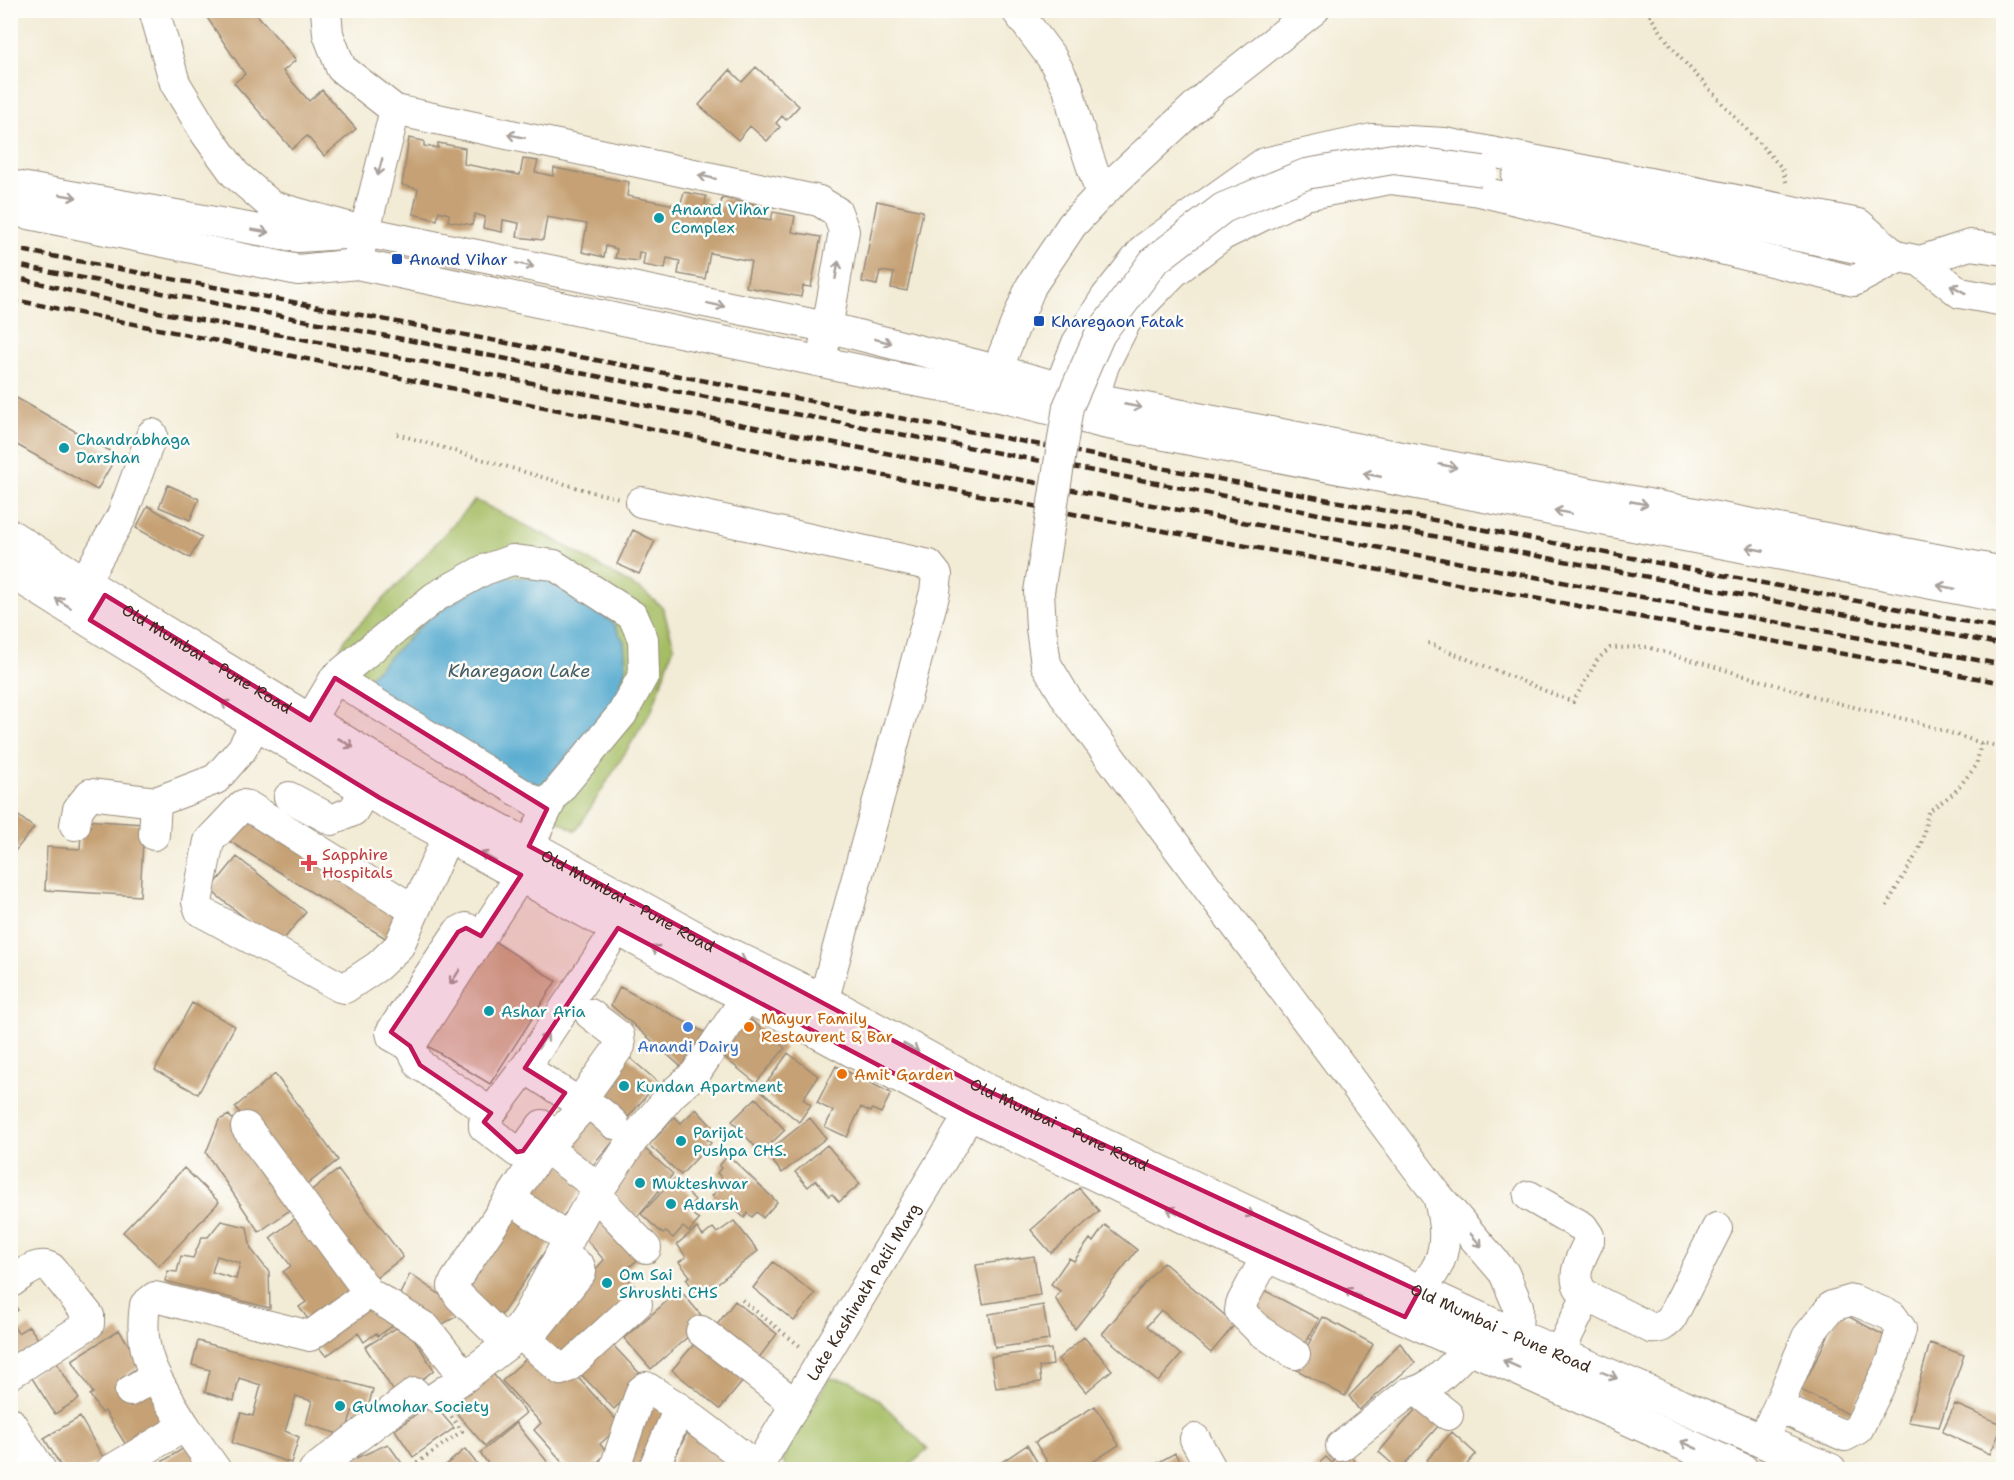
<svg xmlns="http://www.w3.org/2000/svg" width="2014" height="1480" viewBox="0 0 2014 1480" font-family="'Shantell Sans',sans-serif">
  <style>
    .green { fill: #a5bd63; stroke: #707440; stroke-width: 1.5 }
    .water { fill: #51a8ce; stroke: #466976; stroke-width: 1.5 }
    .building { fill: #c6a175; fill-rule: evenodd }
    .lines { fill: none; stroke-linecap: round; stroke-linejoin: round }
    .minor-casing { stroke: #968a7a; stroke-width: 32 }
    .major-casing { stroke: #968a7a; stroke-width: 35 }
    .path { stroke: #968a7a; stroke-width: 4; stroke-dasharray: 1.5 4.5; stroke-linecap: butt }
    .minor { stroke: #fff; stroke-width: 30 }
    .major { stroke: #fff; stroke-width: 33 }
    .rail { stroke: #3b2a1e; stroke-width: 4.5; stroke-dasharray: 9 4.5; stroke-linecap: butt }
    .minor-bridge-casing { stroke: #968a7a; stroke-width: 32; stroke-linecap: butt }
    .minor-bridge { stroke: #fff; stroke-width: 30 }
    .oneway { stroke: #a79f9a }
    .marked { fill: #c2185b; fill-opacity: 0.2; stroke: #c2185b; stroke-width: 4.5; stroke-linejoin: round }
    .culture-dot { fill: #0f9aa8; stroke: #fdfcf7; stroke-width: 2 }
    .transit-dot { fill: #1a4fb4; stroke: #fdfcf7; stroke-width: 2 }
    .health-dot { fill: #e0444e; stroke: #fdfcf7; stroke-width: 2 }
    .shop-dot { fill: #3f7fe0; stroke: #fdfcf7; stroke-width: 2 }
    .food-dot { fill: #e8710a; stroke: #fdfcf7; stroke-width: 2 }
    .labels { text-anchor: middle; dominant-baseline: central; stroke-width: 5; stroke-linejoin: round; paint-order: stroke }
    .culture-label { font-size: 16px; fill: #0d838f; stroke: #fdfcf7; text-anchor: start }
    .transit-label { font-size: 16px; fill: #164399; stroke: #fdfcf7; text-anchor: start }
    .street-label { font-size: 16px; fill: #3b2a1e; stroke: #fdfcf7 }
    .health-label { font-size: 16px; fill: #be3a42; stroke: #fdfcf7; text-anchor: start }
    .food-label { font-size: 16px; fill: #c56008; stroke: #fdfcf7; text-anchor: start }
    .shop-label { font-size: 16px; fill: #366cbe; stroke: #fdfcf7 }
    .water-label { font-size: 18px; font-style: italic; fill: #445c64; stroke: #fdfcf7 }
  </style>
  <rect width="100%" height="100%" fill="#fdfcf7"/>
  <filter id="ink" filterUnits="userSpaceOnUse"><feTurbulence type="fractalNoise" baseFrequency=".0167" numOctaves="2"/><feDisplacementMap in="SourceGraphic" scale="12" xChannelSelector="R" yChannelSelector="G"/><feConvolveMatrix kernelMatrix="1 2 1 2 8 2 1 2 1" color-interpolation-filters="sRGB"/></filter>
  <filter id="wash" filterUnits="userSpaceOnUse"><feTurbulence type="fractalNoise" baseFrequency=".008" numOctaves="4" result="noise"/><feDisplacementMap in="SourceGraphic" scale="24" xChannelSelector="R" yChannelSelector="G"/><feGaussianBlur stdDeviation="1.35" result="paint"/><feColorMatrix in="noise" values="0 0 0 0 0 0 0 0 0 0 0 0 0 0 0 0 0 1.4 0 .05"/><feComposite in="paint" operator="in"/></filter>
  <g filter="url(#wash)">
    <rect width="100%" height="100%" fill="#f2ebd5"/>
    <!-- green -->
    <path class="green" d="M475 500 553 539 644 592 663 608 674 646 652 710 576 831 466 769 323 682 346 638 408 574Z
      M829 1378 851 1381 880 1401 928 1449 906 1469H787L782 1460Z"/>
    <!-- water -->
    <path class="water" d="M507 577 544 578 613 622 624 642 626 667 615 700 590 731 538 789 359 687 430 617 475 588Z"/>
    <g id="blocks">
      <!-- building -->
      <path class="building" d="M202 10H253L296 60 283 71 309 101 322 90 356 129 324 156 307 136 292 149 234 83 245 74Z
        M756 67 799 106 786 120 782 116 776 123 780 127 767 141 750 126 738 140 699 105 730 70 742 82Z
        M409 138 424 141V146L438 148V143L465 148 464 164 520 175 523 159 538 161 535 172 553 176 554 168 629 182 627 196 680 206 684 192 706 196 705 206 720 208 722 198 756 205 754 217 771 220 773 212 795 216 792 232 821 237 811 287 803 286 801 297 746 287 751 261 710 253 705 279 678 274 680 261 667 258 665 269 643 265 645 253 639 252 638 261 615 258 617 249 606 246 604 257 582 252 587 224 547 217 543 240 517 237 519 223 503 220 502 232 483 228 485 217 475 214 472 225 448 221 449 214 439 211 437 220 413 214 418 189 402 185Z
        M877 201 923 211 907 291 891 288 894 273 880 271 877 285 862 282Z
        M13 396 117 455 97 490 10 441V400Z
        M168 485 199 499 190 520 159 507Z
        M148 506 202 537 190 558 136 528Z
        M633 530 655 541 639 574 617 564Z
        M10 809 34 828 10 857Z
        M243 813 409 913 390 941 229 841Z
        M82 820 144 824 140 896 45 890 47 847 80 849Z
        M237 857 306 912 279 945 210 890Z
        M489 938 556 981 490 1084 421 1042Z
        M620 987 706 1033 686 1071 611 1005Z
        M192 1003 235 1026 198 1094 155 1070Z
        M744 1014 785 1048 756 1083 715 1050Z
        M623 1052 658 1082 626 1120 591 1089Z
        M788 1053 818 1076 803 1099 811 1105 799 1122 761 1091Z
        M836 1066 891 1093 881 1113 872 1109 871 1112 861 1107 847 1137 825 1127 833 1111 817 1103Z
        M275 1074 338 1160 300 1190 235 1107Z
        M756 1098 785 1130 761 1153 732 1121Z
        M592 1109 620 1134 588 1171 560 1147Z
        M696 1109 716 1131 707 1139 711 1143 681 1175 649 1145 675 1117 681 1123Z
        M229 1115 294 1207 259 1232 206 1153 219 1120Z
        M810 1118 826 1138 782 1173 766 1153Z
        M827 1145 860 1184 839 1202 832 1194 829 1196 816 1180 808 1187 795 1172Z
        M643 1147 673 1174 637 1217 608 1191Z
        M545 1154 586 1184 560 1222 519 1192Z
        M728 1155 777 1202 763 1218 757 1212 752 1217 748 1213 744 1218 732 1206 729 1210 712 1196 725 1181 717 1173 721 1168 719 1166Z
        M184 1168 219 1202 159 1266 123 1232Z
        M338 1170 403 1257 371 1282 305 1195Z
        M674 1179 695 1200 687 1209 699 1220 689 1232 683 1227 673 1238 666 1232 663 1234 641 1214Z
        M1079 1188 1099 1211 1051 1253 1031 1230Z
        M600 1202 646 1252 623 1273 641 1294 566 1365 537 1333 604 1260 577 1229Z
        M513 1205 556 1235 500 1317 457 1287Z
        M300 1215 356 1289 311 1323 299 1307 306 1302 283 1272 291 1266 270 1238Z
        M221 1221 247 1227 251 1249 269 1272 270 1308 165 1281 168 1271 177 1272 181 1256 193 1258 202 1237H208ZM217 1256 240 1263 236 1279 212 1272Z
        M734 1221 758 1251 700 1297 686 1279 690 1276 679 1262 686 1257 677 1244 697 1228 703 1236 713 1228 717 1233Z
        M1105 1225 1137 1250 1075 1329 1055 1298 1060 1291 1051 1284 1069 1258 1074 1261 1090 1239 1093 1242Z
        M1034 1256 1040 1295 983 1304 976 1265Z
        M773 1262 815 1294 794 1321 753 1288Z
        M1163 1262 1235 1324 1211 1353 1161 1310 1147 1326 1181 1355 1158 1382 1102 1334Z
        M410 1274 465 1312 439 1326 395 1304Z
        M1258 1287 1319 1319 1302 1350 1246 1310Z
        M680 1290 706 1321 651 1369 624 1338Z
        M10 1298 18 1310 10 1316Z
        M735 1301 777 1334 751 1368 709 1335Z
        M370 1304 395 1324 378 1336 376 1333 364 1342 358 1333 326 1356 315 1343Z
        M1043 1305 1049 1340 995 1348 989 1314Z
        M1840 1312 1889 1338 1850 1415 1801 1390Z
        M1323 1317 1373 1344 1345 1396 1295 1369Z
        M10 1321 18 1333 29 1326 43 1346 10 1368Z
        M396 1328 413 1337 434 1370 398 1398 365 1347Z
        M119 1330 142 1365 119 1380 131 1399 154 1384 177 1420 129 1450 105 1411 101 1413 90 1395 93 1393 72 1360Z
        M701 1336 748 1375 720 1409 672 1370Z
        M1084 1337 1112 1370 1086 1392 1058 1359Z
        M198 1341 373 1389 366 1415 352 1411 345 1436 306 1424 312 1401 296 1396 285 1431 299 1437 291 1463 232 1443 241 1413 253 1416 261 1385 239 1378 234 1401 205 1392 210 1370 192 1365Z
        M609 1341 645 1379 614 1409 577 1370Z
        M1400 1343 1415 1363 1359 1410 1349 1396Z
        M1930 1343 1964 1355 1939 1427 1908 1422Z
        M1051 1349 1053 1365 1039 1367 1041 1382 996 1388 991 1357Z
        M531 1354 570 1369 621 1425 600 1444 607 1453 589 1470H570L534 1430 541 1423 502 1381Z
        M55 1360 79 1399 55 1414 30 1375Z
        M489 1369 526 1413 485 1446 445 1400Z
        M644 1396 671 1406 647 1470H617Z
        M1420 1404 1441 1423 1399 1470 1379 1452Z
        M1955 1404 2003 1425 1990 1454 1942 1432Z
        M435 1406 454 1428 413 1457 395 1430 419 1412Z
        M1095 1406 1119 1445 1080 1470H1052L1035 1442Z
        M80 1417 104 1459 85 1470H63L44 1438Z
        M516 1423 554 1470H493L480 1453Z
        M688 1431 733 1454 725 1470H669Z
        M1452 1432 1476 1454 1462 1470H1437L1427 1460Z
        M195 1441 213 1470H149Z
        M388 1444 404 1466 399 1470H349L345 1463Z
        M1027 1445 1042 1470H990Z
        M465 1449 482 1470H440Z
        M1345 1450 1362 1470H1312L1326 1457 1332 1463Z
        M1175 1453 1184 1470H1145Z
        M10 1454 22 1470H10Z"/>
    </g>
  </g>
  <g filter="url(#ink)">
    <use href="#blocks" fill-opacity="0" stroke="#968a7a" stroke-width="1.5"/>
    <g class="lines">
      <!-- minor casing -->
      <g class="minor-casing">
        <g id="minor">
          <path d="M154 10 175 83 206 134 235 174 272 206 365 232 826 327 997 370 1109 401 2004 572"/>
          <path d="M326 10 328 34 341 68 395 110 819 201 837 212 844 231 824 346"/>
          <path d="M1016 10 1052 58 1068 88 1076 120 1101 194"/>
          <path d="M1517 178 1920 261 1970 245 2004 250"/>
          <path d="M10 185 298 237 344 234"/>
          <path d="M10 210 298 270 357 264 898 378 992 395 1103 423 2004 598"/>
          <path d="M360 250 395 110"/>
          <path d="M1920 261 1960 293 2004 301"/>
          <path d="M993 390 997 370 1031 286 1072 225 1101 194 1215 88 1314 10"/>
          <path d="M1054 406 1060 386 1077 343 1106 297 1145 248 1264 163 1372 139 1445 143 1859 224 1898 258 1854 281 1479 191 1390 179 1305 195 1223 235 1174 272 1126 321 1104 365 1088 416"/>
          <path d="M641 502 929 565 937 575 935 592 817 1024"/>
          <path d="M84 582 122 516 152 434"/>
          <path d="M1068 701 1438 1196 1504 1273 1518 1306 1517 1336"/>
          <path d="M310 720 335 678"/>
          <path d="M289 797 332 820 353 811 366 789"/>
          <path d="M75 825 78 809 90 794 156 802 216 779 242 749 268 700"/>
          <path d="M154 835 156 802"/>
          <path d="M529 846 553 797 622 714 644 674 643 639 633 616 554 565 512 560 484 570 435 597 335 678 547 809"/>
          <path d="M521 875 410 1046 420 1065 491 1113 525 1068 618 928"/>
          <path d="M414 910 248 806 243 805 209 841 197 902 200 911 204 913 340 987 345 988 378 966 399 946 448 835"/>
          <path d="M410 1046 392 1036 391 1032 458 932 466 928 481 936"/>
          <path d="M525 1068 576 1101 584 1096 620 1046 619 1036 590 1014"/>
          <path d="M491 1113 484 1122V1127L517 1152 523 1151 542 1125"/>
          <path d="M246 1127 369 1293 426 1328 465 1377 508 1344 528 1314 584 1212 633 1140 672 1094 695 1074 747 996"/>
          <path d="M546 1148 600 1189"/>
          <path d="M596 1195 646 1248"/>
          <path d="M1529 1196 1583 1227 1589 1236V1241C1580 1259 1567 1281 1587 1296"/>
          <path d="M510 1198 569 1240"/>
          <path d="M1267 1255 1241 1304 1240 1311 1260 1331 1295 1354"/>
          <path d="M10 1283C22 1275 37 1260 51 1268L89 1316V1324L10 1374"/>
          <path d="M1408 1311C1416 1296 1424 1286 1434 1272 1449 1249 1445 1222 1438 1196"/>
          <path d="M538 1326 581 1272 580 1267 561 1253"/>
          <path d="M517 1331 561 1370 568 1367 637 1304"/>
          <path d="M701 1331 795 1404"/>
          <path d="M508 1344 459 1296 453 1286 455 1281 538 1157 582 1108C594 1102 605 1117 614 1124"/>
          <path d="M1559 1353 1587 1296 1651 1328C1660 1329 1665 1325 1671 1319L1717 1228"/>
          <path d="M130 1391 155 1376"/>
          <path d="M1419 1392 1448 1415"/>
          <path d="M436 1397 465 1377"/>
          <path d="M679 1408 757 1467"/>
          <path d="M10 1422 41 1470"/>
          <path d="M185 1426 216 1470"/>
          <path d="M1195 1439 1212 1470"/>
          <path d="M1762 1441 1778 1407 1807 1337 1832 1306 1853 1300 1892 1316 1901 1329 1892 1361 1858 1429 1845 1436 1778 1407"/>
          <path d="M1341 1446 1408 1393C1433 1390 1454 1363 1471 1347"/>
          <path d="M111 1470 185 1426C159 1383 137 1357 145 1305L155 1297 310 1336 369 1293"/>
          <path d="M314 1470 415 1393"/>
          <path d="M614 1470 641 1391 646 1387 679 1408 653 1470"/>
          <path id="s1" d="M756 1470 983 1092"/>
        </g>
      </g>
      <!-- major casing -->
      <g class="major-casing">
        <g id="major">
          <path id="s2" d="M10 536 124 608 389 769 705 943 824 1001 984 1089 1218 1199 1517 1336 1830 1470"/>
          <path d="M10 570 116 637 380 798 697 972 815 1030 971 1114 1209 1229 1742 1470"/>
        </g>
      </g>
      <!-- path -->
      <path class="path" d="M1646 10 1675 52 1782 168 1787 185
        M397 434 592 492 619 498
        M1428 643 1573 702 1598 659 1610 648 1647 647 1841 704 1913 721 1981 743 2004 747
        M1887 906C1896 886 1909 869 1919 849 1924 838 1925 824 1928 812L1954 793 1976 766 1981 743
        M742 1300 801 1347
        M407 1470 462 1431 451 1416"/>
      <!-- minor -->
      <use href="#minor" class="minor"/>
      <!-- major -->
      <use href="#major" class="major"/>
      <!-- rail -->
      <path class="rail" d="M10 248 2004 629
        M10 264 2004 645
        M10 276 153 311 451 367 1083 492 2004 665
        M10 299 1103 520 2004 683"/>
      <!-- minor-bridge casing -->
      <g class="minor-bridge-casing">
        <path id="minor-bridge" d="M1068 701 1046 664 1041 628 1039 592 1068 407 1100 334 1154 261 1223 208 1306 174 1393 159 1483 171"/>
      </g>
      <!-- minor-bridge -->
      <use href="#minor-bridge" class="minor-bridge"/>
    </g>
    <!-- one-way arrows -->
    <defs><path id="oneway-shaft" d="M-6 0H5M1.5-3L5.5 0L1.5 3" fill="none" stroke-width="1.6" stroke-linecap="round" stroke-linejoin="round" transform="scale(1.5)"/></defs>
    <g class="oneway">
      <use href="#oneway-shaft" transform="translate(516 136) rotate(-168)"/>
      <use href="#oneway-shaft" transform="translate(380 167) rotate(105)"/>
      <use href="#oneway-shaft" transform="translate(707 177) rotate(-168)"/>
      <use href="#oneway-shaft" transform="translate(68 196) rotate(10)"/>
      <use href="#oneway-shaft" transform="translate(260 231) rotate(10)"/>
      <use href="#oneway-shaft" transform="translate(525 265) rotate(12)"/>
      <use href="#oneway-shaft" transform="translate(837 270) rotate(-80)"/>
      <use href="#oneway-shaft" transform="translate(1958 289) rotate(-151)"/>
      <use href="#oneway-shaft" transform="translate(716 305) rotate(12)"/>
      <use href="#oneway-shaft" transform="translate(883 341) rotate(14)"/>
      <use href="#oneway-shaft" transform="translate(1133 406) rotate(11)"/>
      <use href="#oneway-shaft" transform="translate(1448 466) rotate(11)"/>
      <use href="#oneway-shaft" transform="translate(1372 475) rotate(-169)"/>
      <use href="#oneway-shaft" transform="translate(1639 503) rotate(11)"/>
      <use href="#oneway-shaft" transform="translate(1563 512) rotate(-169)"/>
      <use href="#oneway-shaft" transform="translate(1755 549) rotate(-169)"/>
      <use href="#oneway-shaft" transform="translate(1946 587) rotate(-169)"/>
      <use href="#oneway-shaft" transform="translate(63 603) rotate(-148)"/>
      <use href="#oneway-shaft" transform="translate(229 706) rotate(-149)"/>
      <use href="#oneway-shaft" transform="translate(346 743) rotate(31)"/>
      <use href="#oneway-shaft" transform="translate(488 857) rotate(-151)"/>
      <use href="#oneway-shaft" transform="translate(659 951) rotate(-151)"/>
      <use href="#oneway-shaft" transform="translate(738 958) rotate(26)"/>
      <use href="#oneway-shaft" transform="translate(455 977) rotate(123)"/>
      <use href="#oneway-shaft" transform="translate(543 1041) rotate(-56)"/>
      <use href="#oneway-shaft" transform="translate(911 1048) rotate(29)"/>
      <use href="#oneway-shaft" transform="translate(1175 1212) rotate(-154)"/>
      <use href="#oneway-shaft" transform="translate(1246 1212) rotate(25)"/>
      <use href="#oneway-shaft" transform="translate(1476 1240) rotate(49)"/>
      <use href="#oneway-shaft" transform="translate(1352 1293) rotate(-156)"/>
      <use href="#oneway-shaft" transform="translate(1511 1364) rotate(-156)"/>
      <use href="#oneway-shaft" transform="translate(1609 1375) rotate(23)"/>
      <use href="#oneway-shaft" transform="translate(1689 1445) rotate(-155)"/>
    </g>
  </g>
  <!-- marked area -->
  <path class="marked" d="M105 595 310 720 335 678 547 809 529 846 984 1089 1419 1291 1405 1317 1209 1229 971 1114 618 928 525 1068 565 1093 523 1151 517 1152 484 1122 491 1113 420 1065 410 1046 391 1032 458 932 466 928 481 936 521 875 380 798 90 620Z"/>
  <!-- markers -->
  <g class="culture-dot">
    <circle cx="659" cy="218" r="6"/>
    <circle cx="64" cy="448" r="6"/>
    <circle cx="489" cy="1011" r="6"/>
    <circle cx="624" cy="1086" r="6"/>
    <circle cx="681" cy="1141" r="6"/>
    <circle cx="640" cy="1183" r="6"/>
    <circle cx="671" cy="1204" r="6"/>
    <circle cx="607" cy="1283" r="6"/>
    <circle cx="340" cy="1406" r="6"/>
  </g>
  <g class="transit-dot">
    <rect x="391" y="253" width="12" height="12" rx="3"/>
    <rect x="1033" y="315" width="12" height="12" rx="3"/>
  </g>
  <path class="health-dot" d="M306 854h6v6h6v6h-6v6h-6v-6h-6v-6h6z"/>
  <circle class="shop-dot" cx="688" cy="1027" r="6"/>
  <g class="food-dot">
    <circle cx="749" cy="1027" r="6"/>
    <circle cx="842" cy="1074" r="6"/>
  </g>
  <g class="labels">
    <!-- culture labels -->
    <g class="culture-label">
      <text x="671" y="209">Anand Vihar<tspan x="671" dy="18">Complex</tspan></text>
      <text x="76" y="439">Chandrabhaga<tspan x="76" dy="18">Darshan</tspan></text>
      <text x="501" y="1011">Ashar Aria</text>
      <text x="636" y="1086">Kundan Apartment</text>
      <text x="693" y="1132">Parijat<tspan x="693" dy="18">Pushpa CHS.</tspan></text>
      <text x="652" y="1183">Mukteshwar</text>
      <text x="683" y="1204">Adarsh</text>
      <text x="619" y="1274">Om Sai<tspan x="619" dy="18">Shrushti CHS</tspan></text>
      <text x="352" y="1406">Gulmohar Society</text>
    </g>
    <!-- transit labels -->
    <g class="transit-label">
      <text x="409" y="259">Anand Vihar</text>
      <text x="1051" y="321">Kharegaon Fatak</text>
    </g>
    <!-- street labels -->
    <g class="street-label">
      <text stroke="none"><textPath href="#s2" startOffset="232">Old Mumbai - Pune Road</textPath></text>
      <text stroke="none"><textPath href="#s2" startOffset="718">Old Mumbai - Pune Road</textPath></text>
      <text stroke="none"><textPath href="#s2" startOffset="1204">Old Mumbai - Pune Road</textPath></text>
      <text stroke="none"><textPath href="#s1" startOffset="208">Late Kashinath Patil Marg</textPath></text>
      <text stroke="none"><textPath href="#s2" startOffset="1690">Old Mumbai - Pune Road</textPath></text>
    </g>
    <!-- health labels -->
    <g class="health-label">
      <text x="322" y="854">Sapphire<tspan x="322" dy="18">Hospitals</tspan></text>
    </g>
    <!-- food labels -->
    <g class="food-label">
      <text x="761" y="1018">Mayur Family<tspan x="761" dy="18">Restaurent &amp; Bar</tspan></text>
      <text x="854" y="1074">Amit Garden</text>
    </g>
    <!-- shop labels -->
    <g class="shop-label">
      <text x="688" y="1046">Anandi Dairy</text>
    </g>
    <!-- water labels -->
    <g class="water-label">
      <text x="519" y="671">Kharegaon Lake</text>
    </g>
  </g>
  <!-- margin -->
  <rect width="2014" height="1480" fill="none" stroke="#fdfcf7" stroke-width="36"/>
</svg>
